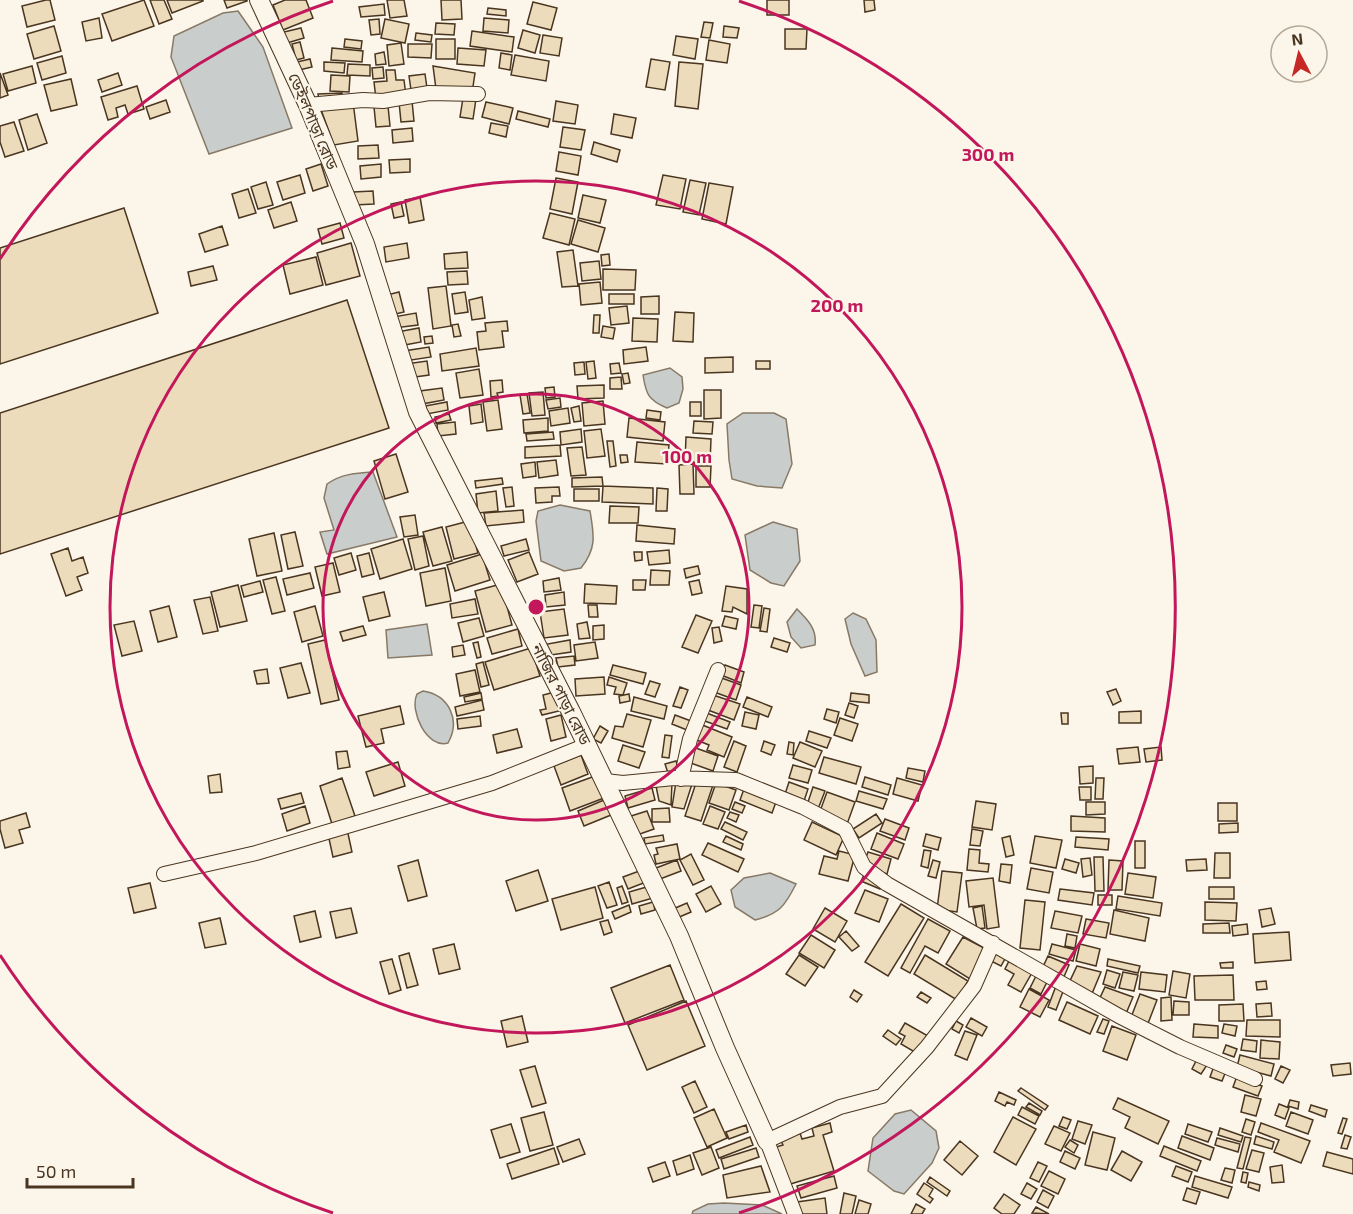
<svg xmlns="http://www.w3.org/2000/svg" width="1353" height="1214" viewBox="0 0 1353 1214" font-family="'Exo 2','Noto Sans Bengali',sans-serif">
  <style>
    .water { fill: #c9cecd; stroke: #887966; stroke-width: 1.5 }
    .building { fill: #ecdcbc; stroke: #4a3520; stroke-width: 1.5 }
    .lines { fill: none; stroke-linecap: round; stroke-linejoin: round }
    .street-casing { stroke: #4a3520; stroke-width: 16 }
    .secondary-casing { stroke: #4a3520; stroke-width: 20 }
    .street { stroke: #fbf6e9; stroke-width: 14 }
    .secondary { stroke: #fbf6e9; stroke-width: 18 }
    .ring { fill: none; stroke: #c2185b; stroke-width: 3 }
    .labels { text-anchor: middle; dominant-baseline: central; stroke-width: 4.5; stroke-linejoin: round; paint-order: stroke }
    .street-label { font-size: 16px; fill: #4a3520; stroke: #fbf6e9 }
    .centre { fill: #c2185b; stroke: #fbf6e9; stroke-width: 3 }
    .ring-label { font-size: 18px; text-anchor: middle; font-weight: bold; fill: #c2185b; stroke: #fbf6e9; stroke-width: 4.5; stroke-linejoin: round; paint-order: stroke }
  </style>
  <rect width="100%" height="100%" fill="#fbf6e9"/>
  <!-- water -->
  <path class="water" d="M238 11 263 47 292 128 209 154 171 57 174 36 223 13Z
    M670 368 682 377 683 389 679 403 667 408C648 400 646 394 643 375Z
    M743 413H774L786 419 792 464 782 488 757 486 732 479 729 460 727 424Z
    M373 472 397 537 327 554 320 532 334 530 324 498 327 484C341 474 356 473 373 472Z
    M560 505 590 511C594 535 597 548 581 568L564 571 541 561 536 521 538 511Z
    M773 522 797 529 800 561 784 586 771 583 750 570 745 535Z
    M797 609C808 620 817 629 815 645L801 648 791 637 787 622Z
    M853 613 866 619 876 640 877 672 865 676 851 644 845 619Z
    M427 624 432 655 388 658 386 630Z
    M423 691C449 695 461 720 448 743 427 749 409 711 417 694Z
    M770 873 796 884C785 906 779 914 755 920L735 907 731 890 744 878Z
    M911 1110 936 1131 939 1148 932 1163 904 1194 894 1191 868 1171 873 1138 895 1114Z
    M724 1203 762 1205 782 1214H692L693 1211 708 1204Z"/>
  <!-- building -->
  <path class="building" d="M46 0H50L55 20 27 27 22 6Z
    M144 0 154 26 112 41 102 14Z
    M150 0H164L172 19 159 24Z
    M167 0H203V1L172 13Z
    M224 0H247V1L227 8Z
    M285 0H306L313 18 283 30 273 5Z
    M387 0H404L407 16 390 18Z
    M441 0H461L462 19 442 20Z
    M767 0H789V15H767Z
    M864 0H874L875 10 865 12Z
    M533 2 557 8 551 30 527 24Z
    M384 4 385 15 361 17 359 7Z
    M488 8 506 10V16L487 14Z
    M99 18 102 38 86 41 82 22Z
    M484 18 509 20 508 33 483 31Z
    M379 19 380 34 371 35 369 20Z
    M385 19 409 24 405 43 381 38Z
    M704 22 713 23 710 38 701 37Z
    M436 23 455 24 454 35 435 34Z
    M54 26 61 51 34 59 27 34Z
    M724 26 739 28 737 38 723 37Z
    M301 28 304 38 287 43 284 32Z
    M785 29H807L806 49H785Z
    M523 30 540 35 535 53 518 48Z
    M472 31 514 37 512 52 470 46Z
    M416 33 432 35 431 42 415 40Z
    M543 35 562 38 559 56 540 53Z
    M676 36 698 39 695 59 673 55Z
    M345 39 362 41 361 49 344 47Z
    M436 39H455V59H436Z
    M709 40 730 44 727 63 706 60Z
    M300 42 304 58 296 60 292 44Z
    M401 43 404 64 389 66 387 45Z
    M408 44H432L431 58 408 57Z
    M332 48 363 51 362 62 331 60Z
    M458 48 486 50 484 66 457 64Z
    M384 52 386 64 376 65 375 54Z
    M501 53 512 55 510 70 499 68Z
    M515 55 549 61 546 81 511 75Z
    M62 56 66 73 42 80 37 63Z
    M310 59 312 67 299 70 297 62Z
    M651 59 670 62 665 90 646 87Z
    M324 62 345 63 344 73 324 71Z
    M679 62 703 64 698 109 675 106Z
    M348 64 370 65V76L347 75Z
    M32 66 36 83 8 91 3 74Z
    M433 66 475 73 472 93 436 89Z
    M383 67 384 78 373 79 372 68Z
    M386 70H395L396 80H404L406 96 376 99 374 82 387 81Z
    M0 73 8 95 0 98Z
    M118 73 122 85 102 92 98 80Z
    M425 74 427 88 411 90 409 76Z
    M331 75 350 76 349 92 330 91Z
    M71 79 77 105 51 111 44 85Z
    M137 86 144 109 128 114 125 105 116 108 118 117 108 120 101 97Z
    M342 93 343 98 319 100 318 94Z
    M463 98 476 99 473 119 460 117Z
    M166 100 170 112 150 119 146 107Z
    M412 101 414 121 401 122 399 102Z
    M556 101 578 105 575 124 553 121Z
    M353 102 358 141 334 145 320 107Z
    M486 102 513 108 509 124 482 117Z
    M388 106 390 126 376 127 374 107Z
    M518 111 550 119 548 127 516 119Z
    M37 114 47 143 28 150 19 120Z
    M614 114 636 118 632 138 611 134Z
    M14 122 24 151 5 157 0 142V126Z
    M491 123 508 126 506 137 489 133Z
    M563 127 585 130 581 150 560 147Z
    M412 128 413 141 393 143 392 130Z
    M594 142 620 150 617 162 591 154Z
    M378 145 379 158 358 159V146Z
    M559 152 581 156 578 175 556 171Z
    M410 159V172L390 173 389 160Z
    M321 164 328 186 313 191 306 169Z
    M381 164V177L361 179 360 166Z
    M300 175 305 193 283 200 277 182Z
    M663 175 686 179 680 209 656 205Z
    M556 178 578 182 572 214 550 209Z
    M690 180 706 183 699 215 683 212Z
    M266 182 273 205 258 209 251 187Z
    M709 183 733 187 726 224 702 219Z
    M248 189 256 213 239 218 232 194Z
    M373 191 374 204 354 205 353 192Z
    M583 195 606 200 600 223 578 218Z
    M420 197 424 220 409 223 405 200Z
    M291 202 297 221 274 228 268 210Z
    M401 202 404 216 394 218 391 204Z
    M124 208 158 313 0 364V248Z
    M550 213 575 219 569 245 543 238Z
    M578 220 605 228 598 252 571 244Z
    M340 223 344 238 322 244 318 229Z
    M222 226 228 245 205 252 199 234Z
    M351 243 360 276 326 285 317 253Z
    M407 243 409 258 386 262 384 247Z
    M573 250 578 286 562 287 557 252Z
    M467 252 468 268 445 269 444 254Z
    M609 254 610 265 602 266 601 255Z
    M316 257 323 285 290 294 283 265Z
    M599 261 601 279 582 281 580 263Z
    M213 266 217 280 191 286 188 272Z
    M603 269 636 270 635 290H603Z
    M467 271 468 284 448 285 447 272Z
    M600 282 602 303 581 305 579 284Z
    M446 286 451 326 433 329 428 288Z
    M399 292 404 312 391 315 387 295Z
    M465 292 468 312 455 314 452 294Z
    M609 294H634V304H609Z
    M659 296V314H641V297Z
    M482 297 485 318 472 320 469 300Z
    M347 300 389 428 0 554V413Z
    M627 306 629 323 611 325 609 308Z
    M675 312 694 313 693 342 673 341Z
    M416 313 418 325 394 328 393 317Z
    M594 315H600L599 333H593Z
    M633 318 658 319 657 342 632 341Z
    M507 321 508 331H502L504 347 479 350 477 332 486 331 485 323Z
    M458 324 461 336 454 337 452 325Z
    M603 326 615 328 613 339 601 337Z
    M419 328 421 342 399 346 397 332Z
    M432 336 433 343 425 344 424 337Z
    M429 347 431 357 405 361 404 351Z
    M646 347 648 361 624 364 623 350Z
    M476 348 479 366 442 371 440 354Z
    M733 357V372L705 373V358Z
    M427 361 429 375 408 378 406 364Z
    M594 361 596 378 588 379 586 362Z
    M756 361H770V369H756Z
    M584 362 585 374 575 375 574 363Z
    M619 363 621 373 611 374 610 364Z
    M479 369 483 395 460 398 456 373Z
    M628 373 630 383 624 384 622 374Z
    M621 377 622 389H610V378Z
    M502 380 503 392 497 393 498 396 491 397 490 381Z
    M604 385V398L578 399 577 386Z
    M554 387 555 397 546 398 545 388Z
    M442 388 444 400 422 404 420 391Z
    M704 390H721V418L704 419Z
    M543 392 545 415 532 416 529 393Z
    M527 394 530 413 523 414 520 395Z
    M560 398 561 407 548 409 546 400Z
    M498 400 502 429 487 431 483 402Z
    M603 401 605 424 584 426 582 403Z
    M447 402 448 410 427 414 425 406Z
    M690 402H701V416H690Z
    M481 404 483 422 471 424 469 406Z
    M579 406 581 421 574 422 571 408Z
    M568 408 570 423 551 426 549 411Z
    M647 410 661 412 660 420 646 418Z
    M449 414 451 420 436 423 435 417Z
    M548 418V431L524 433 523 420Z
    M629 418 665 422 663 441 627 437Z
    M694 421 713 422 712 434 693 433Z
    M455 422 456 434 438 436 437 424Z
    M581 429 582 442 561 445 560 432Z
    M601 429 605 456 587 458 584 431Z
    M553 432 554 439 527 441 526 434Z
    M686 437 711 439 710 463 685 462Z
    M607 441H613L616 466 610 467Z
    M637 442 669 445 667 464 635 462Z
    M560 445 561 456 525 458V447Z
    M582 447 586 475 571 476 567 448Z
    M396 454 408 492 385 499 374 461Z
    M620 455H627L628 462 621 463Z
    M556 460 558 475 539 478 537 462Z
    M535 462 536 476 523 478 521 464Z
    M693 464 694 494H680L679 465Z
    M696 466H711L710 487H696Z
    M602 477 603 486 572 487V478Z
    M502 478 503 484 476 488 475 481Z
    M603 486 653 488V504L602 502Z
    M512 487 514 506 506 507 503 488Z
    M559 487 560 496H552V502L536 503 535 488Z
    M657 488 668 489 667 511H656Z
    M574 489H599V501H574Z
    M496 491 498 511 478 513 476 494Z
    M610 506 639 507 638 523H609Z
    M523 510 524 522 486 526 484 513Z
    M415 515 418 535 404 537 400 517Z
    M469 521 478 553 454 559 446 527Z
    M637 525 675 529 674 544 636 541Z
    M442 527 452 561 433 566 423 532Z
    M295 532 303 566 288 569 281 535Z
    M274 533 282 571 257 576 249 539Z
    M423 536 429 566 415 570 408 539Z
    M403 539 412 569 380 579 371 549Z
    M526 539 529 550 504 556 501 546Z
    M68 548 72 561 83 557 88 573 77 577 82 590 66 596 51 554Z
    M669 550 670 563 649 565 647 552Z
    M529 552 538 574 517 582 508 560Z
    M634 552H642V560L635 561Z
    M351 553 356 570 339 575 334 558Z
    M369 553 374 574 362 577 357 556Z
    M482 554 490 580 455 591 447 565Z
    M333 563 340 592 322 596 315 567Z
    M698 566 700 574 686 578 684 569Z
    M445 568 451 601 426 606 420 573Z
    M651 570 670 571 669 585H650Z
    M310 573 314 588 287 595 283 579Z
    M276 577 285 611 272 614 263 580Z
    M559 578 561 590 544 592 543 581Z
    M633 580H646L645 590H633Z
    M699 580 702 593 692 595 689 582Z
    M260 581 263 592 244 597 241 586Z
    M501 584 512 625 486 632 475 591Z
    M585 584 617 586 616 604 584 603Z
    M238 585 247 621 220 627 211 592Z
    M726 586 747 589V614L733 607 732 612 722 611Z
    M384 592 390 616 369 621 363 597Z
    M564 592 565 605 546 607 545 595Z
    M210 597 218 631 203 634 194 600Z
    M475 599 478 614 452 618 450 604Z
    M588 605H597L598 617H589Z
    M754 605 762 606 759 628 751 627Z
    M169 606 177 637 158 642 150 611Z
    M315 606 323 636 302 642 294 612Z
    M764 608 770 609 767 632 760 631Z
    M564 609 568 635 544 638 540 612Z
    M696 615 712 621 698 653 682 647Z
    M725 616 738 619 736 629 722 626Z
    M479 618 484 636 463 642 458 623Z
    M134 621 142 651 122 656 114 625Z
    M587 622 590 638 579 639 577 624Z
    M604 625V639L593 640V626Z
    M363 626 366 635 343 641 340 632Z
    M719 627 722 641 714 643 712 628Z
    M518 629 522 646 492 654 487 638Z
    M774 638 790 643 787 652 771 647Z
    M325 640 339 700 321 704 308 644Z
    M570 640 571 652 544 656 542 645Z
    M478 642 481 657 477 658 473 643Z
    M595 642 598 658 576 661 574 645Z
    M463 645 465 655 453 657 452 647Z
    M531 648 540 676 494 690 485 662Z
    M574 656 575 665 558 667 556 658Z
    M483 662 489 685 481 687 476 664Z
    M301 663 310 693 288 698 280 668Z
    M613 665 646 673 643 684 610 675Z
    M725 665 744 672 741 683 721 675Z
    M267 669 269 683 257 684 254 671Z
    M475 670 480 692 460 696 456 674Z
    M604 677 605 694 576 696 575 679Z
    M609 677 627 683 623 695 614 694 616 687 607 685Z
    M719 677 741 685 736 700 714 692Z
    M650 681 660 684 655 697 645 694Z
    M680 687 688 690 681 708 673 706Z
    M1116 689 1121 701 1113 705 1107 692Z
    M555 692 559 711 542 715 540 710 546 709 543 695Z
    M481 693 482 699 465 702 464 697Z
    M851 693 869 695V703L850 701Z
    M629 694 630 701 620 703 619 696Z
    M713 695 740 704 734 720 708 710Z
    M634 697 667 706 664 719 631 711Z
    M747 697 772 707 768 717 743 707Z
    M482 700 484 710 457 716 455 707Z
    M849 703 858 706 854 718 845 715Z
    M400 706 404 724 381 729 384 743 366 747 358 716Z
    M827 709 839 712 836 723 824 719Z
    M1141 711V723H1119V712Z
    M704 712 730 722 727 729 702 720Z
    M745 712 759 715 756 729 742 726Z
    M1061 713H1068V724H1062Z
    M627 714 651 720 643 747 612 738 615 726 623 727Z
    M561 715 566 737 551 741 546 719Z
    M675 715 691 721 687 730 672 724Z
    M480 716 481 726 458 729 457 719Z
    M840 718 858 724 852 741 834 735Z
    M700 724 732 737 724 757 707 750 709 745 694 739Z
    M600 726 608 731 601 743 593 739Z
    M517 729 522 747 497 753 493 735Z
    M809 731 831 738 827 748 806 741Z
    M665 735 672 736 669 758 662 757Z
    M734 741 746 746 737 772 724 767Z
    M764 741 775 745 771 755 761 751Z
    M789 742 794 743 793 755 787 754Z
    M800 742 822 751 815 767 793 758Z
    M623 745 645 752 639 768 618 761Z
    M693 747 718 756 713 771 688 762Z
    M1138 747 1140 762 1119 764 1117 749Z
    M1161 747 1162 760 1146 762 1144 749Z
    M347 751 350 767 338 769 336 752Z
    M581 755 588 774 561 785 554 766Z
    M824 757 861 767 856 784 819 773Z
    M676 761 679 769 668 773 665 764Z
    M398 762 405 786 374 796 366 772Z
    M793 765 812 770 808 783 789 778Z
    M1093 766V783L1080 784 1079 767Z
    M908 768 925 771 923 782 906 778Z
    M220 774 222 792 210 793 208 776Z
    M595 776 604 798 570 811 562 788Z
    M865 777 891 785 888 795 862 787Z
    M342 778 355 816 332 824 320 786Z
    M897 778 922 785 918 801 893 794Z
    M1096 778H1104L1103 799H1095Z
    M697 780 713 785 701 821 685 816Z
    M693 781 684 809 672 807 676 782Z
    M789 782 808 789 803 804 784 797Z
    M672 783 671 805 659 801 656 786Z
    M716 783 736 790 729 810 709 803Z
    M813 787 825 791 818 809 807 805Z
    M1079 787H1091V800H1080Z
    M652 788 655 800 628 808 625 796Z
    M744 789 776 802 772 813 740 800Z
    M859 791 887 799 883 809 856 801Z
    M827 792 855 802 846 827 819 814Z
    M301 793 304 803 281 809 278 799Z
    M604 800 611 815 584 826 578 811Z
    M976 801 996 804 992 830 972 827Z
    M735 802 745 806 742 813 732 809Z
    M1086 802H1105V814L1086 815Z
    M1218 803H1237V821H1218Z
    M305 806 310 823 287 831 282 814Z
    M710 806 725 812 718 829 703 824Z
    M669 808 670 822H652V809Z
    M647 811 654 829 637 835 631 816Z
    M730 812 739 815 736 822 727 818Z
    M26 813 30 827 19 830 23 843 5 848 0 829V821Z
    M876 814 882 823 859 838 853 829Z
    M1071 816 1105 818V832L1071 831Z
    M885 819 909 828 905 840 880 831Z
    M725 822 747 832 743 840 721 829Z
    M812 822 844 837 836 855 804 840Z
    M1238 823V832L1219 833V824Z
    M347 829 352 852 333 857 328 834Z
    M972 829 983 831 980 846 970 845Z
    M877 833 904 844 898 859 871 849Z
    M926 834 941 838 938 850 923 846Z
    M663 835 664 841 645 844 644 838Z
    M726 836 743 844 741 850 723 842Z
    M1010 836 1014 855 1006 857 1002 838Z
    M1035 836 1062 840 1056 868 1030 863Z
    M1076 837 1109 839 1108 850 1075 847Z
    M1135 841H1145V868H1135Z
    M708 843 744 859 738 872 702 855Z
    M677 844 680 859 656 864 654 855 658 854 656 848Z
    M969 849 980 850 979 863 989 864 988 872 967 870Z
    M924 850 931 851 928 868 921 866Z
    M839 851 855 855 848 881 819 874 824 856 837 859Z
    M868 852 891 859 887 874 869 868 864 863Z
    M1215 853H1230V878H1214Z
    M691 854 704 880 693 885 680 860Z
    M1094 857H1103L1104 891H1095Z
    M1090 858 1092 875 1083 877 1081 859Z
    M1065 859 1079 863 1076 873 1062 869Z
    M1206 859 1207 870 1187 871 1186 860Z
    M418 860 427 896 408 901 398 866Z
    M677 860 681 871 660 879 656 868Z
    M933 860 940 862 936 878 928 876Z
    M1109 860 1123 861 1122 890H1108Z
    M1001 864 1012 865 1010 883 999 881Z
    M1031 868 1053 872 1049 893 1027 889Z
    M538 870 548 901 516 911 506 881Z
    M642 870 646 882 628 889 623 877Z
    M942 871 962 873 957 912 937 909Z
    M1128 873 1156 877 1153 898 1125 894Z
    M864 875 883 883 880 889 861 881Z
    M993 878 999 927 987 929 984 905 969 907 966 881Z
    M609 882 617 905 607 908 598 886Z
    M150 883 156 908 134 913 128 888Z
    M622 886 628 902 622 904 617 888Z
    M650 886 653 898 632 904 629 892Z
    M711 886 721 904 706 912 696 894Z
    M595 887 603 918 561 930 552 899Z
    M1209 887H1234V899H1209Z
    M1060 889 1094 893 1092 905 1058 900Z
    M865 890 888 899 879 922 855 913Z
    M1098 895H1112V905H1098Z
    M1118 896 1162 903 1160 916 1116 909Z
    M1025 900 1045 902 1040 950 1020 948Z
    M653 902 655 910 641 914 639 906Z
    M1205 902 1237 903 1236 921 1205 920Z
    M687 903 691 912 677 918 673 909Z
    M901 904 924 918 888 976 865 962Z
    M629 905 631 912 615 919 612 912Z
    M982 906 985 928 977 929 973 908Z
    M351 908 357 933 336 938 330 912Z
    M825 908 847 921 835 942 813 929Z
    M1271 908 1275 924 1262 927 1259 910Z
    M1114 910 1149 918 1145 941 1110 934Z
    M315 911 321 937 300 942 294 916Z
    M1055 911 1082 916 1078 933 1051 928Z
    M220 918 226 944 205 948 199 923Z
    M928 919 950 931 938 953 925 946 910 973 901 968Z
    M1086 919 1109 923 1106 938 1083 934Z
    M608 920 612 932 604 935 600 922Z
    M1229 923 1230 933H1203V924Z
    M1247 924 1248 934 1233 936 1232 926Z
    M846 931 859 946 852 951 839 937Z
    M1289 932 1291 960 1255 963 1253 934Z
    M1067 934 1077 936 1075 948 1065 946Z
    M811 935 835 950 824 968 799 953Z
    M963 937 984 948 970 979 946 964Z
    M454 944 460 969 439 974 433 949Z
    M1052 944 1076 950 1073 961 1049 954Z
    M1080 944 1100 949 1096 966 1076 961Z
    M996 952 1006 957 1001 966 991 961Z
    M409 953 418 985 407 988 399 956Z
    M799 955 818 967 805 986 786 974Z
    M925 955 968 981 957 1000 914 974Z
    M1048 956 1069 965 1063 979 1042 969Z
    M392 959 401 990 389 994 380 962Z
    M1010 959 1033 971 1021 992 1008 985 1014 974 1005 969Z
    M1108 959 1140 966 1138 973 1107 966Z
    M1233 962V968H1221L1220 963Z
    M670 965 684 1000 625 1023 611 988Z
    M1077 966 1101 972 1091 996 1068 985Z
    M1107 970 1120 974 1115 988 1103 984Z
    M1173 971 1190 974 1186 998 1169 995Z
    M1123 972 1138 975 1134 991 1119 988Z
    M1141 972 1167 975 1165 992 1139 989Z
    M1037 974 1048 980 1041 994 1030 988Z
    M1233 975 1234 1000H1195L1194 976Z
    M1266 981 1267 989 1257 990 1256 982Z
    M1056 986 1064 989 1056 1010 1048 1007Z
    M1105 987 1133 997 1125 1016 1098 1002Z
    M1029 989 1049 1000 1040 1017 1020 1007Z
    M854 990 862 995 857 1002 850 997Z
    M921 992 931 998 927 1003 917 997Z
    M1140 994 1157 1000 1147 1026 1130 1020Z
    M1171 997 1172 1020 1161 1021V998Z
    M686 1001 705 1046 647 1070 628 1025Z
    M1174 1001 1189 1002V1015H1173Z
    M1067 1002 1098 1016 1090 1034 1059 1020Z
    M1271 1003 1272 1016 1257 1017 1256 1004Z
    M1243 1004 1244 1021H1219V1005Z
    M522 1016 528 1042 507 1047 501 1021Z
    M971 1018 987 1027 982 1036 966 1027Z
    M1103 1019 1109 1021 1104 1034 1097 1032Z
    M1247 1020H1280V1037L1246 1036Z
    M956 1021 963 1025 959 1033 952 1029Z
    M905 1023 928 1036 918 1054 901 1044 905 1036 899 1033Z
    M1194 1024 1218 1026V1038L1193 1037Z
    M1224 1024 1237 1026 1235 1036 1222 1033Z
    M1112 1026 1136 1035 1127 1060 1103 1051Z
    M888 1030 901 1039 896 1045 883 1036Z
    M965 1031 977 1035 967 1060 955 1055Z
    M1243 1039 1257 1041 1256 1052 1241 1050Z
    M1261 1040 1280 1042 1279 1059 1260 1058Z
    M1226 1045 1237 1049 1234 1057 1223 1053Z
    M1240 1055 1274 1064 1271 1076 1237 1067Z
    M1197 1059 1207 1065 1201 1074 1192 1069Z
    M1350 1063 1351 1074 1333 1076 1331 1065Z
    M535 1066 546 1103 532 1107 520 1070Z
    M1214 1066 1226 1071 1222 1081 1210 1077Z
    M1281 1066 1290 1070 1283 1083 1275 1079Z
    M1237 1076 1262 1086 1258 1096 1233 1087Z
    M695 1081 707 1107 694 1113 682 1087Z
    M1021 1088 1048 1106 1045 1110 1018 1091Z
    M999 1092 1016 1100 1014 1105 1007 1102 1005 1106 995 1101Z
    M1245 1095 1261 1099 1256 1116 1241 1112Z
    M1118 1098 1169 1121 1158 1144 1125 1128 1130 1117 1113 1109Z
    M1290 1100 1299 1102 1298 1109 1288 1106Z
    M1029 1103 1042 1111 1040 1115 1026 1107Z
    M1279 1104 1289 1108 1285 1119 1275 1115Z
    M1311 1105 1327 1110 1325 1117 1309 1111Z
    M1022 1107 1039 1116 1035 1124 1018 1115Z
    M714 1109 727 1138 707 1147 694 1118Z
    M544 1112 553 1145 530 1151 521 1118Z
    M1291 1112 1313 1120 1308 1134 1286 1126Z
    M1013 1117 1036 1129 1016 1165 994 1152Z
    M1063 1117 1071 1120 1067 1129 1059 1126Z
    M1343 1118 1347 1119 1342 1134 1338 1133Z
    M1246 1119 1255 1122 1251 1135 1242 1132Z
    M1078 1121 1092 1125 1085 1144 1072 1139Z
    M830 1123 832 1132 823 1135 834 1171 787 1185 776 1147 783 1145 781 1141 800 1133 802 1139 814 1136 812 1128Z
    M1261 1123 1310 1141 1301 1163 1274 1152 1279 1140 1258 1132Z
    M511 1124 520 1152 500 1158 491 1130Z
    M1188 1124 1212 1132 1208 1142 1185 1134Z
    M746 1125 748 1132 729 1139 726 1132Z
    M1054 1126 1070 1133 1061 1151 1045 1144Z
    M1220 1128 1243 1136 1241 1142 1218 1135Z
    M1093 1132 1115 1138 1107 1170 1085 1165Z
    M1345 1135 1351 1137 1347 1149 1341 1148Z
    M1182 1136 1214 1148 1210 1160 1178 1148Z
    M1256 1136 1274 1142 1272 1149 1254 1144Z
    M750 1137 753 1145 719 1158 716 1150Z
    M1245 1137 1251 1138 1243 1169 1237 1168Z
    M1217 1138 1240 1144 1238 1152 1215 1145Z
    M579 1139 585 1154 563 1162 557 1147Z
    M1070 1140 1078 1145 1074 1153 1065 1147Z
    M960 1141 978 1156 962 1175 944 1160Z
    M1164 1146 1201 1161 1197 1171 1160 1156Z
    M711 1147 719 1168 702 1175 693 1153Z
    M554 1148 559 1164 512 1179 507 1164Z
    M756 1148 759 1157 724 1169 721 1159Z
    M1252 1150 1264 1153 1259 1172 1246 1169Z
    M1065 1151 1080 1158 1075 1169 1060 1162Z
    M1122 1151 1142 1162 1131 1181 1111 1170Z
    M1327 1152 1353 1159V1174L1323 1166Z
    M690 1155 694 1169 677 1175 673 1161Z
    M665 1162 670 1176 653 1182 648 1168Z
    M1038 1162 1047 1166 1039 1182 1030 1178Z
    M1282 1165 1284 1182 1272 1183 1270 1167Z
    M761 1166 770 1192 727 1198 723 1175Z
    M1176 1166 1192 1172 1188 1182 1172 1176Z
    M1225 1168 1235 1170 1232 1183 1221 1180Z
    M1049 1171 1065 1179 1058 1194 1041 1186Z
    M1243 1172 1248 1173 1246 1183 1241 1182Z
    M834 1176 837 1188 801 1198 797 1186Z
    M1195 1176 1232 1187 1228 1198 1192 1187Z
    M930 1177 950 1191 947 1196 927 1182Z
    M1249 1182 1260 1185 1259 1191 1248 1187Z
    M924 1183 933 1189 929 1196 933 1199 930 1203 917 1194Z
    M1027 1183 1037 1189 1031 1199 1021 1194Z
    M1187 1188 1200 1192 1196 1204 1183 1200Z
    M1043 1190 1054 1196 1048 1208 1037 1202Z
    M844 1193 856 1196 852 1214H840Z
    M1004 1194 1020 1205 1014 1214H1002L994 1208Z
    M825 1198 827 1214H798L797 1202Z
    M859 1200 871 1204 868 1214H855Z
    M916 1204 925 1209 922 1214H911Z
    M1036 1207 1049 1214 1032 1213Z"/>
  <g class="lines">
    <!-- street casing -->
    <g class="street-casing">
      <path id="street" d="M308 105 363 100 383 101 429 93 478 94
        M681 779 690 739 718 670
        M605 781 623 783 674 778 736 780 803 807 845 829 864 867 887 884 1119 1016 1180 1047 1255 1079
        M164 874 256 853 492 783 587 745
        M795 1214 767 1141 840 1107 882 1096 927 1047 974 986 993 943"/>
    </g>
    <!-- secondary casing -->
    <g class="secondary-casing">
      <path id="secondary" d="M259 0 308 105 365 244 418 412 571 712 679 936 725 1048 767 1141"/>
    </g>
    <!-- street -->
    <use href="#street" class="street"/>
    <!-- secondary -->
    <use href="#secondary" class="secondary"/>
  </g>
  <!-- distance rings -->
  <g class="ring">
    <circle cx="536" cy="607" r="213"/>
    <circle cx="536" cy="607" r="426"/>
    <path d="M333 1213A639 639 0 0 1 0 955M0 259A639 639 0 0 1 333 1M739 1A639 639 0 0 1 739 1213"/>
  </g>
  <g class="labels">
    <!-- street labels -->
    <g class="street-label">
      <text transform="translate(314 121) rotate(67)">ডেইলপাড়া রোড</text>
      <text transform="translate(562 694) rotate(63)">নাজির পাড়া রোড</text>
    </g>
  </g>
  <circle cx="536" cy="607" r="9" class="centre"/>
  <g class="ring-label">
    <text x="988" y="161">300 m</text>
    <text x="837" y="312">200 m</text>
    <text x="687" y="463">100 m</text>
  </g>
  <!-- north arrow -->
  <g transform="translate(1299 54) rotate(353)"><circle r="28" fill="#fbf6e9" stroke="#b4a999" stroke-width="1.5"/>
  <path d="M0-4.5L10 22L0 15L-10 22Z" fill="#c62828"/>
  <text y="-9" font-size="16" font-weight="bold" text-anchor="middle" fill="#4a3520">N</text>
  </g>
  <!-- scale -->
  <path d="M27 1178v9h106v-9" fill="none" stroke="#4a3520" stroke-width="3"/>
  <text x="36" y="1178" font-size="18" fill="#4a3520" stroke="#fbf6e9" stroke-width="4.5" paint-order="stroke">50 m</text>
</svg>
